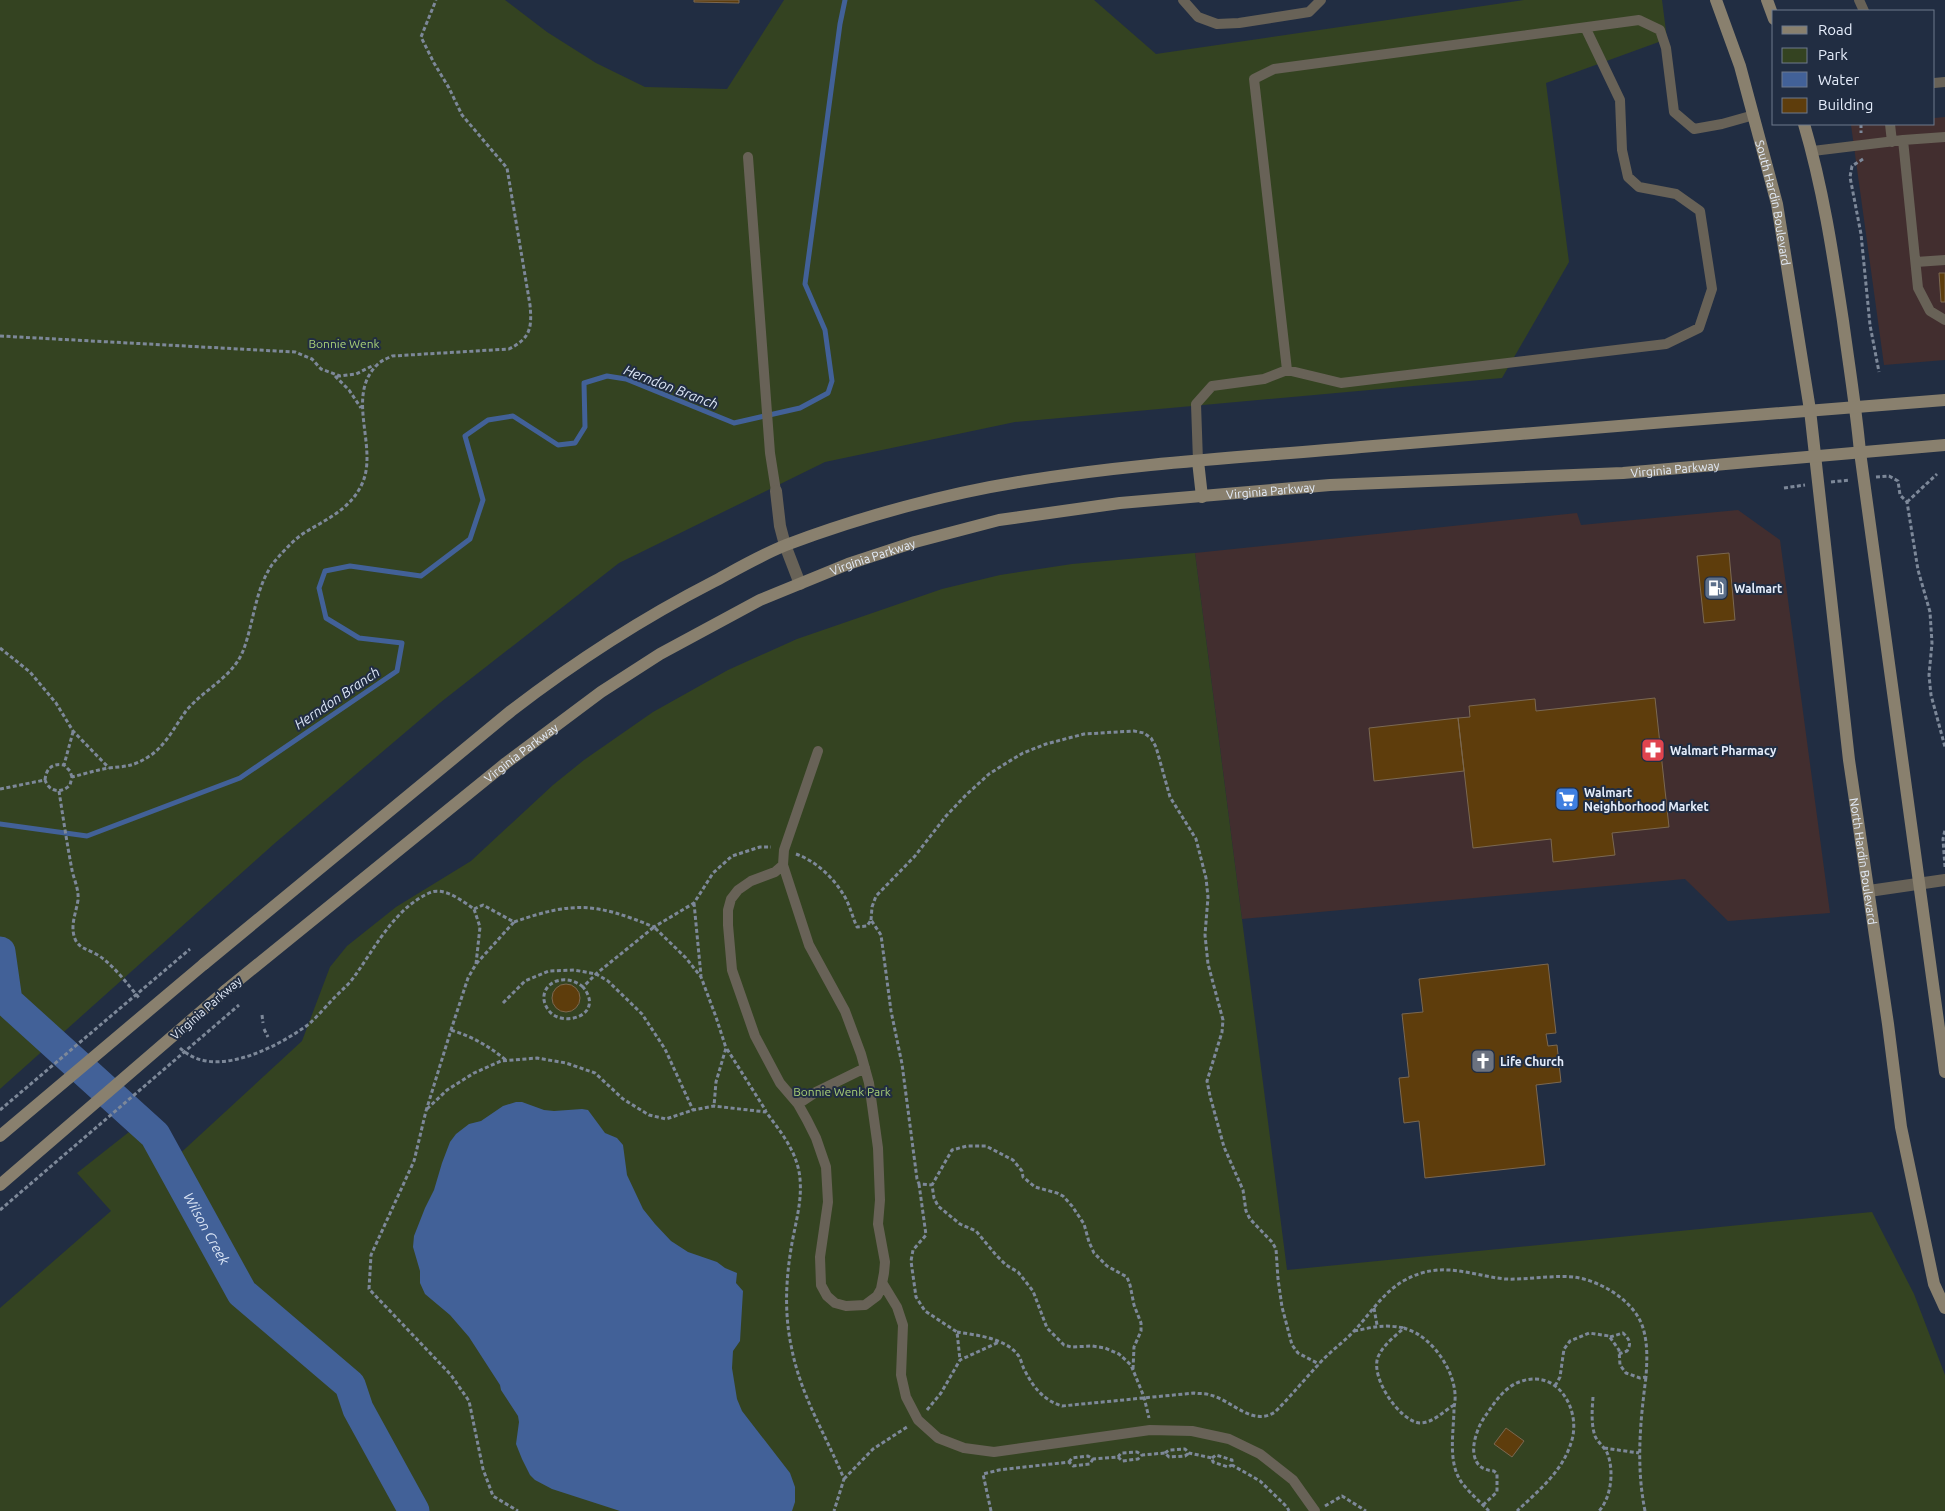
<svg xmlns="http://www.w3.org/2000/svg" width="1945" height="1511" viewBox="0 0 1945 1511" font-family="Ubuntu,sans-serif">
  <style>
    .commercial { fill: #422e2f }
    .green { fill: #344321 }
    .water { fill: #426198 }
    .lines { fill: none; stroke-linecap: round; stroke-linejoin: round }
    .stream { stroke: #426198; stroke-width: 5 }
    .river { stroke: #426198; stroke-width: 31 }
    .building { fill: #5e3d0c; stroke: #7b6851 }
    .path { stroke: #7d8899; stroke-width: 3; stroke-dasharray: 4 2.5; stroke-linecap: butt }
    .service { stroke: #686257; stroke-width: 10 }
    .minor { stroke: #686257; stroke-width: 12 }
    .secondary { stroke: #89806e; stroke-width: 12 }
    .path-bridge { stroke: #7d8899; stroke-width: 3; stroke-dasharray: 4 2.5; stroke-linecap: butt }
    .secondary-bridge { stroke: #89806e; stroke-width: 12 }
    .labels { text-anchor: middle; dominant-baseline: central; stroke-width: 4; stroke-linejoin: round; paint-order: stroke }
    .street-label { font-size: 12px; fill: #e5edfb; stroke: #212d42 }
    .park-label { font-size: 12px; fill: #a8d076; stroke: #212d42 }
    .poi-label { font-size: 12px; font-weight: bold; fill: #e5edfb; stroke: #212d42; text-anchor: start }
    .water-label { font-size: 14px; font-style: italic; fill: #dbe5f5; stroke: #212d42 }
  </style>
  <rect width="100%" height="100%" fill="#212d42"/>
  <!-- commercial -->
  <path class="commercial" d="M1945 117V360L1884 365 1851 125 1934 124V118Z
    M1738 510 1780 540 1830 913 1728 921 1685 879 1242 919 1195 553 1577 513 1581 525Z"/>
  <!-- green -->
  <path class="green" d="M0 0H505L547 32 596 63 645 87 727 89 784 0H1094L1156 54 1524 0H1662L1667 39 1546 83 1569 262 1502 378 1015 422 825 462 619 563 441 702 275 843 0 1089Z
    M1195 553 1287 1270 1872 1212 1914 1294 1945 1375V1511H0V1308L111 1211 77 1173 148 1117 174 1159 302 1041 330 967 347 946 396 907 471 861 553 785 584 760 653 712 728 670 797 639 942 589 1000 575 1072 564Z"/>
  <!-- water -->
  <path class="water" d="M516 1102H522L544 1110 554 1111 582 1109 588 1110 605 1133 617 1138 623 1145 627 1175 643 1209 655 1224 671 1241 688 1252 717 1262 725 1268 737 1273 736 1283 743 1291 740 1341 733 1351 732 1368 737 1399 742 1411 790 1473 795 1487V1502L792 1511H620L552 1489 535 1480 530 1475 522 1459 516 1444 519 1422 518 1416 501 1390 500 1385 469 1337 450 1315 425 1294 420 1283V1271L413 1247 414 1236 425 1208 434 1190 442 1163 450 1142 456 1134 469 1124 481 1121 503 1106Z"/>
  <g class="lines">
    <!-- stream -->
    <path class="stream" d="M0 824 87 836 240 778 397 671 402 643 359 638 326 618 319 588 325 571 350 566 421 576 470 539 483 500 465 436 488 420 513 416 558 445 575 443 585 427 584 383 607 376 626 379 734 423 800 408 828 393 832 381 825 330 805 284 840 24 845 0"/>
    <!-- river -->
    <path class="river" id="s1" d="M0 952 7 1001 155 1135 242 1293 350 1385 358 1409 414 1511"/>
  </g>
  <!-- building -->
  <path class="building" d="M694 0H739V3L694 2Z
    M1939 273H1945V302H1941Z
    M1729 553 1735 620 1704 623 1697 556Z
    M1655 698 1669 827 1612 833 1615 855 1553 862 1551 839 1473 848 1458 718 1470 717 1469 706 1535 699 1536 711Z
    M1458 718 1464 771 1374 781 1369 728Z
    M1548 964 1556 1033 1546 1034 1548 1046 1557 1045 1561 1082 1536 1085 1545 1165 1425 1178 1419 1121 1404 1123 1399 1078 1409 1077 1402 1014 1423 1012 1419 979Z
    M552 998a14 14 0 1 1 28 0a14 14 0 1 1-28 0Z
    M1506 1428 1524 1441 1512 1457 1494 1444Z"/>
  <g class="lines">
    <!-- path -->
    <path class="path" d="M1861 124V133
      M1863 159 1852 166 1850 177 1861 234 1870 325 1879 372
      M0 336 295 352 312 359 321 369 340 376 356 374 374 365
      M335 376 349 390 361 408
      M1876 477 1889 476 1898 481 1900 495 1907 502 1918 570 1930 612 1932 643 1929 675 1931 695 1945 747
      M1831 482 1850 480
      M1784 488 1805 485
      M1907 502 1937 474
      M0 648 30 672 56 703 73 731 109 768
      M72 777 70 771 64 765 73 732
      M45 780C46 768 53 763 64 765
      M0 789 45 780C49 792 61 794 70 785L72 777C84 774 96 770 109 768 126 766 132 767 148 757 165 747 175 726 186 711 204 689 232 678 243 651 254 623 255 587 274 562 283 552 292 541 304 533 325 520 349 510 361 486 380 450 345 398 376 366 380 361 386 359 392 356L509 349C531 338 532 327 530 305L507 168 462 115 449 88 434 63 421 37 436 0
      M59 791C63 817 67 844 72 870 74 880 79 889 78 900 76 914 69 927 76 941 81 949 87 949 94 953 111 961 128 985 140 999
      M796 854C818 862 837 881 847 901 851 910 853 918 857 927L867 926 871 920 881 935 891 1011 902 1064 917 1179 919 1184 932 1185
      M1945 867 1943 839 1945 830
      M694 903 701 976
      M474 909 483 905 514 922 476 964
      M871 920 872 907 876 896 915 856 946 816 966 795 989 774 1008 762 1023 753 1046 744 1084 734 1134 731 1144 733 1151 738 1156 747 1170 797 1196 839 1206 878 1208 897 1205 935 1208 964 1223 1020 1222 1032 1207 1081 1210 1096 1224 1147 1243 1190 1246 1211 1250 1219 1272 1242 1276 1249 1278 1279 1282 1307 1292 1345 1298 1353 1319 1364
      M514 922C574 901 596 903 654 927L694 903 713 873 732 856 760 847H771
      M583 987C560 968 531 990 550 1012 565 1028 605 1014 583 987L596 974 654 927 686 958 701 977 716 1017 726 1048 716 1082 714 1106
      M503 1003 525 981 549 971 574 970 596 974 608 981 642 1014 665 1049 693 1110
      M262 1015 263 1023
      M264 1029 268 1037
      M451 1030C473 1037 489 1046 507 1061
      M180 1048C195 1062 214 1064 233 1060 259 1055 287 1040 309 1024 318 1016 327 1005 335 997 342 990 349 984 354 977 375 948 394 909 429 893 444 886 462 901 474 909L480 927 476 964 468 978 451 1030 426 1111 414 1161 371 1255 369 1289 451 1375 469 1401 483 1469 493 1496 518 1511
      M727 1049 766 1111
      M427 1109 447 1090 474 1073 501 1061 537 1058 566 1063 595 1073 623 1099 649 1115 666 1119 693 1110 714 1106 766 1112C781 1132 798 1153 800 1179 802 1201 796 1221 792 1243 786 1277 784 1311 791 1345 800 1395 825 1433 844 1479L834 1511
      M919 1184 926 1235 913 1250 911 1261 916 1297 925 1311 957 1332 960 1360
      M1374 1308 1377 1325
      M1354 1331C1374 1327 1383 1324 1404 1328
      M957 1332C976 1335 1005 1338 1018 1355 1021 1359 1022 1365 1024 1369 1033 1387 1043 1400 1062 1406L1194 1393C1199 1394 1205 1393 1210 1395 1232 1400 1252 1427 1275 1412 1290 1397 1304 1380 1318 1365 1329 1352 1343 1343 1354 1331 1371 1313 1383 1292 1405 1280 1442 1260 1468 1275 1505 1279 1527 1280 1550 1275 1573 1277 1600 1280 1635 1301 1643 1328 1648 1344 1647 1361 1646 1377L1640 1378 1626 1373 1620 1365 1619 1350 1609 1336 1589 1333 1570 1341 1564 1349 1560 1377 1555 1386
      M1610 1337 1623 1333C1629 1339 1632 1343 1627 1351L1619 1354
      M1133 1369 1134 1347 1141 1331V1323L1134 1305 1130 1285 1127 1277 1107 1266 1094 1253 1089 1242 1084 1224 1072 1206 1063 1196 1057 1193 1035 1187 1023 1177 1022 1171 1013 1160 986 1146H967L952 1150 932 1185 934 1198 938 1206 960 1224 976 1231 996 1255 1006 1265 1018 1272 1033 1291 1047 1328 1064 1345 1071 1347 1092 1346 1105 1348 1119 1354 1131 1365 1144 1397 1149 1418
      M1593 1397C1592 1410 1591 1424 1595 1436 1598 1443 1606 1448 1608 1455 1614 1472 1611 1498 1599 1511
      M1454 1405C1444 1411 1433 1423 1420 1423 1399 1421 1370 1377 1378 1357 1383 1345 1395 1336 1404 1328 1409 1330 1415 1332 1419 1335 1441 1349 1460 1382 1454 1407 1454 1432 1447 1462 1462 1483 1470 1493 1480 1502 1489 1511
      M927 1410 941 1393 960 1360 999 1342
      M1604 1448 1639 1453
      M1165 1453 1169 1450 1185 1449 1189 1453 1212 1458 1213 1462 1228 1467 1232 1465
      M1118 1457 1121 1453 1137 1452 1142 1455 1165 1453 1169 1457 1185 1456 1189 1453
      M1212 1458 1216 1455 1232 1460V1465L1260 1481 1287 1507 1289 1511
      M1069 1462 1072 1458 1088 1456 1093 1459 1118 1457 1122 1461 1138 1459 1142 1455
      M844 1479 873 1449 907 1427
      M1483 1505 1497 1492V1474L1494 1471C1483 1470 1476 1466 1474 1454 1472 1442 1479 1424 1486 1415 1495 1402 1505 1386 1522 1381 1559 1369 1582 1412 1571 1443 1562 1472 1538 1491 1517 1511
      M1325 1506 1342 1496 1366 1511
      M991 1511 983 1474 999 1470 1069 1462 1073 1466 1090 1464 1093 1459
      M1645 1511C1636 1466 1640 1423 1646 1377"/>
    <!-- service -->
    <path class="service" d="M1183 0 1198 17 1217 24 1239 23 1309 12 1321 0
      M1859 0 1864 11
      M1934 83 1945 82
      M1890 124 1892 142
      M1903 140 1945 137
      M1813 151 1903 140 1918 288 1930 311 1945 320
      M748 157 770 453 776 491
      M1916 262 1945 260
      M1287 370 1341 383 1666 344 1699 328 1712 289 1700 211 1676 194 1639 187 1628 177 1622 150 1620 100 1586 29
      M1198 461 1196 404 1212 386 1264 379 1287 370 1254 79 1274 69 1639 20 1660 30 1666 48 1674 112 1694 129 1722 124 1754 115
      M783 865 775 872 751 881 738 890 731 899 728 910V925L732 970 755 1036 780 1083 798 1104 807 1120 816 1138 826 1167 828 1202 820 1257 821 1285 827 1296 835 1303 846 1306 865 1305 877 1296 881 1289 884 1273 885 1262 878 1224 880 1200 878 1148 869 1083 861 1054 845 1011 809 945 783 865 784 850 818 751
      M798 1104 816 1092 865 1068
      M883 1284 897 1307 903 1325 901 1375 906 1397 918 1420 938 1438 964 1448 994 1452 1150 1430 1192 1431 1229 1439 1260 1454 1293 1480 1315 1511"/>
    <!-- minor -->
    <path class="minor" d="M776 491 780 526 785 545 800 584
      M1869 891 1945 880"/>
    <!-- secondary -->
    <g class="secondary">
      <path id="s2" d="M1716 0 1740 66 1777 204 1810 410 1849 760 1888 1024 1901 1127 1934 1284 1945 1308"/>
      <path d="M1767 0 1774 19"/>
      <path d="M1804 124C1823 188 1833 255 1843 321 1849 365 1856 408 1860 452L1945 1072"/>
      <path d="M1198 461 1202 497"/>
      <path d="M204 964 511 711C576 661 639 620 713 582 737 569 761 555 786 545 860 517 947 493 1025 481 1136 463 1249 457 1361 447 1556 431 1750 415 1945 400"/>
      <path id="s3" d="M225 991 506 763 601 692 660 654 760 600 848 564 915 542 999 520 1120 503 1330 485 1623 473 1945 445"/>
    </g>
    <!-- path-bridge -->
    <path class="path-bridge" d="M0 1110 190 949
      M0 1210 239 1005"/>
    <!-- secondary-bridge -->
    <path class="secondary-bridge" d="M0 1136 204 964
      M0 1185 225 991"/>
  </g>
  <!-- icons -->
  <defs>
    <g id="fuel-square" transform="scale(1.25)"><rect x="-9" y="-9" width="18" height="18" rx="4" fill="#5c6f8a" stroke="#212d42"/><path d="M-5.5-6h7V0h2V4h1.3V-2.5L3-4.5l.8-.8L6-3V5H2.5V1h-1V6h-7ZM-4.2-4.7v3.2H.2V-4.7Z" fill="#fff"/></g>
    <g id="pharmacy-square" transform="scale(1.25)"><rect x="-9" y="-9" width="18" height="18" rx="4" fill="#e0444e" stroke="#212d42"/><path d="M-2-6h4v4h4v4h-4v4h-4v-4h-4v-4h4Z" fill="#fff"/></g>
    <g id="supermarket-square" transform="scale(1.25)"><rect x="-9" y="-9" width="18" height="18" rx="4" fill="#3f7fe0" stroke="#212d42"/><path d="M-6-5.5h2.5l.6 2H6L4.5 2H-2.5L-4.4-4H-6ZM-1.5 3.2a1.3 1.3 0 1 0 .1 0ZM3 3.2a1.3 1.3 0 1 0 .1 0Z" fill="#fff"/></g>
    <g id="church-square" transform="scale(1.25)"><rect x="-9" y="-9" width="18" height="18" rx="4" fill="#6b7280" stroke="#212d42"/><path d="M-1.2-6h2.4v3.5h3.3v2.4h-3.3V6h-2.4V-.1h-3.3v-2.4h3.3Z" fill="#fff"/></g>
  </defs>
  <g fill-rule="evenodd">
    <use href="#fuel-square" x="1716" y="588"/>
    <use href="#pharmacy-square" x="1653" y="750"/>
    <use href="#supermarket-square" x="1567" y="799"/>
    <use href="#church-square" x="1483" y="1061"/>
  </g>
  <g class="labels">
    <!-- street labels -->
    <g class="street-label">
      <text stroke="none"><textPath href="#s2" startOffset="211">South Hardin Boulevard</textPath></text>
      <text stroke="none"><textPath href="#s3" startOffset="1595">Virginia Parkway</textPath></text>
      <text stroke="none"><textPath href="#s3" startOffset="1190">Virginia Parkway</textPath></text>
      <text stroke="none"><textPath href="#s3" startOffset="785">Virginia Parkway</textPath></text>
      <text stroke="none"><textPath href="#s3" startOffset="380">Virginia Parkway</textPath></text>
      <text stroke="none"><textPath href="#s2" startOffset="876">North Hardin Boulevard</textPath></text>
      <text transform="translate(206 1008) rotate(-41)">Virginia Parkway</text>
    </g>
    <!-- park labels -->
    <g class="park-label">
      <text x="344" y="343">Bonnie Wenk</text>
      <text x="842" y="1091">Bonnie Wenk Park</text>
    </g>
    <!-- poi labels -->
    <g class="poi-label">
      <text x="1734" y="588">Walmart</text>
      <text x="1670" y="750">Walmart Pharmacy</text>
      <text x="1584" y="792">Walmart<tspan x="1584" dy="14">Neighborhood Market</tspan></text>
      <text x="1500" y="1061">Life Church</text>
    </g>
    <!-- water labels -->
    <g class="water-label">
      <text transform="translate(671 387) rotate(21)">Herndon Branch</text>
      <text transform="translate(337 698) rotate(-34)">Herndon Branch</text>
      <text stroke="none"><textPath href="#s1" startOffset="356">Wilson Creek</textPath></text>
    </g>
  </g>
  <!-- legend -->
  <rect x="1772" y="10" width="162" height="115" fill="#212d42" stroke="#6f7a8c"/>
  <rect x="1782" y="26" width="25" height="8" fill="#89806e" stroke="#6f7a8c"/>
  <text x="1818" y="35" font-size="15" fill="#e5edfb">Road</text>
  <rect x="1782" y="48" width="25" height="15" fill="#344321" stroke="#6f7a8c"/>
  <text x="1818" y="60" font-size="15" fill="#e5edfb">Park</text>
  <rect x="1782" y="72" width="25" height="15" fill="#426198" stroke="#6f7a8c"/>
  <text x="1818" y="85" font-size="15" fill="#e5edfb">Water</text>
  <rect x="1782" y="98" width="25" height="15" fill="#5e3d0c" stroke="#6f7a8c"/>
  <text x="1818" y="110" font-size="15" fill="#e5edfb">Building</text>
</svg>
